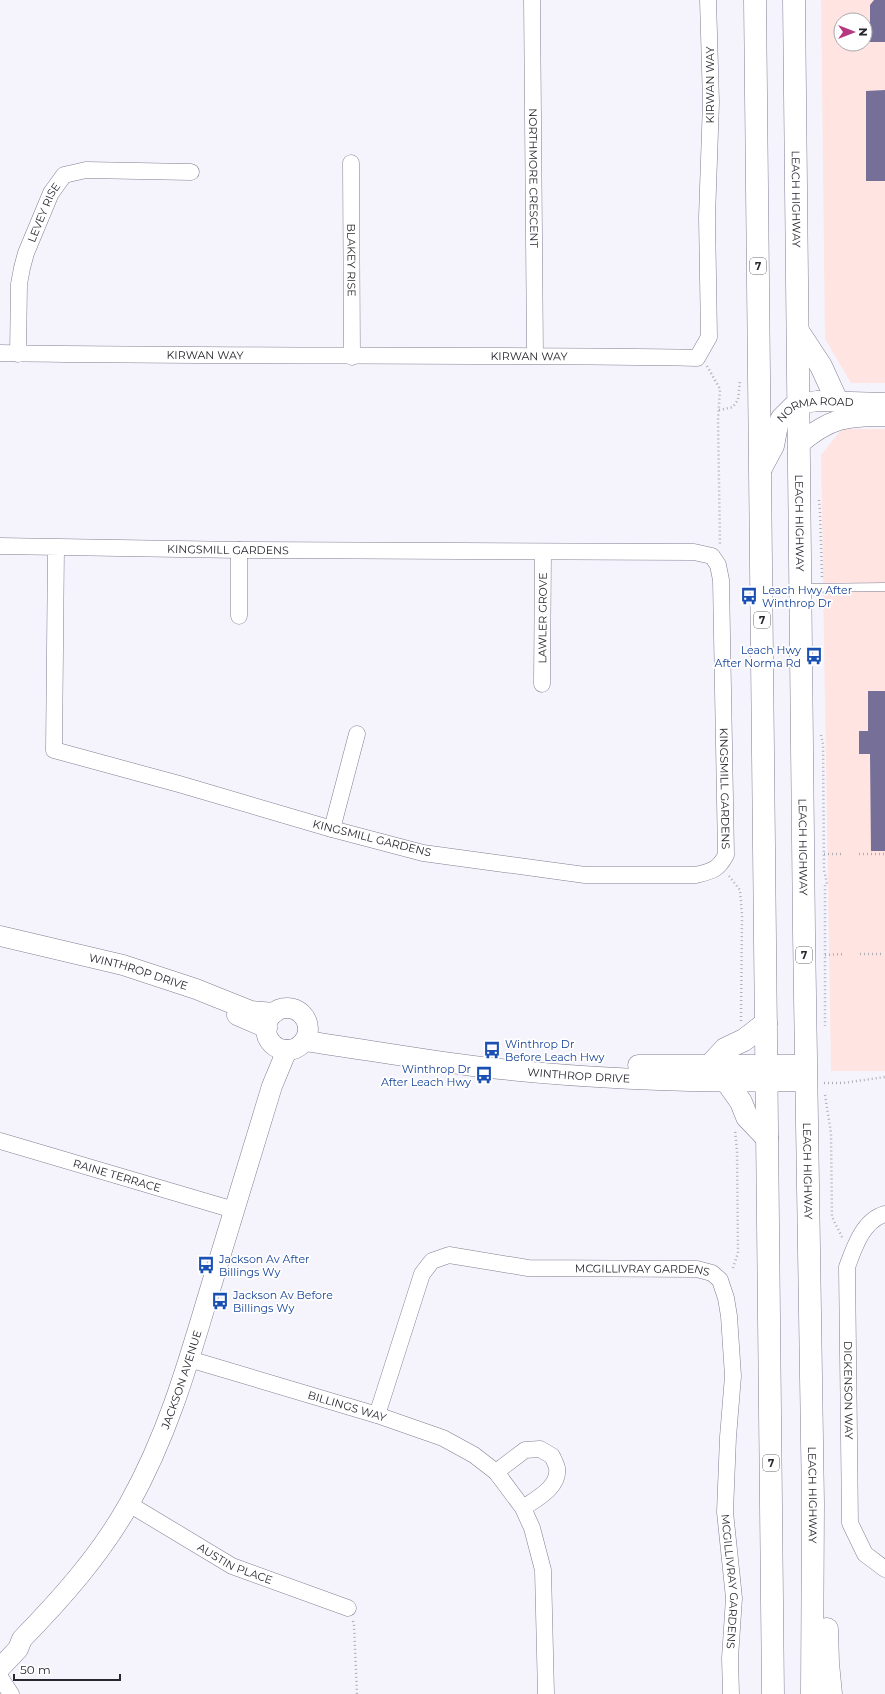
<svg xmlns="http://www.w3.org/2000/svg" width="885" height="1694" viewBox="0 0 885 1694" font-family="Montserrat,sans-serif">
  <style>
    .commercial { fill: #ffe4e1; fill-rule: evenodd }
    .building { fill: #767099 }
    .lines { fill: none; stroke-linecap: round; stroke-linejoin: round }
    .service-casing { stroke: #817e92; stroke-width: 9 }
    .minor-casing { stroke: #817e92; stroke-width: 17 }
    .tertiary-casing { stroke: #817e92; stroke-width: 21 }
    .trunk-casing { stroke: #817e92; stroke-width: 23 }
    .path { stroke: #afaeb6; stroke-width: 2.5; stroke-dasharray: 1 3; stroke-linecap: butt }
    .service { stroke: #fff; stroke-width: 8 }
    .minor { stroke: #fff; stroke-width: 16 }
    .tertiary { stroke: #fff; stroke-width: 20 }
    .trunk { stroke: #fff; stroke-width: 22 }
    .labels { text-anchor: middle; dominant-baseline: central; stroke-width: 3.5; stroke-linejoin: round; paint-order: stroke }
    .shield { fill: #fff; stroke: #68676d; stroke-width: 1 }
    .shield-label { font-size: 10px; font-weight: bold; fill: #27262e }
    .street-label { font-size: 11px; fill: #27262e; stroke: #fff }
    .transit-label { font-size: 11px; fill: #164399; stroke: #fff; text-anchor: start }
  </style>
  <rect width="100%" height="100%" fill="#f5f4fd"/>
  <!-- commercial -->
  <path class="commercial" d="M821 0H885V383H851L825 339ZM841 20H865V44H841Z
    M842 429H885V1071H831L821 455Z"/>
  <!-- building -->
  <path class="building" d="M874 0H885V42H870V5Z
    M885 90V181H866V91Z
    M868 691H885V851H871L870 754H859V731H868Z"/>
  <g class="lines">
    <!-- service casing -->
    <g class="service-casing">
      <path id="service" d="M802 588 885 587"/>
    </g>
    <!-- minor casing -->
    <g class="minor-casing">
      <g id="minor">
        <path id="s1" d="M532 0 535 355"/>
        <path id="s2" d="M351 163 352 357"/>
        <path id="s3" d="M0 353C232 357 465 354 697 358L709 337 707 217 711 102 708 0"/>
        <path id="s4" d="M18 354 19 284 22 268 26 253 51 193 64 175 86 170 191 172"/>
        <path id="s5" d="M0 546 239 550 694 552 712 556 718 565 721 580 726 855C718 870 712 871 696 875H585L423 853 332 829 179 784 54 750 56 548"/>
        <path d="M239 550V616"/>
        <path id="s6" d="M542 684 543 552"/>
        <path d="M332 829 357 734"/>
        <path id="s7" d="M0 1141 234 1210"/>
        <path id="s8" d="M885 1214C863 1220 854 1248 847 1267L850 1523 865 1554 885 1569"/>
        <path id="s9" d="M189 1359 377 1415 443 1438 474 1455 496 1472 523 1508 532 1528 543 1570 546 1694"/>
        <path id="s10" d="M377 1415 422 1274 432 1261 449 1255 528 1268 697 1269 712 1273 720 1280 726 1298 729 1316 733 1376 728 1437 725 1512 734 1598 730 1658 731 1694"/>
        <path d="M496 1472 525 1450 540 1449 552 1456C554 1460 556 1464 557 1468 560 1487 536 1499 523 1508"/>
        <path id="s11" d="M129 1504 232 1566 348 1608"/>
        <path d="M0 1677 11 1694"/>
      </g>
    </g>
    <!-- tertiary casing -->
    <g class="tertiary-casing">
      <g id="tertiary">
        <path d="M799 444C830 418 845 416 885 416"/>
        <path id="s12" d="M760 472 774 446 778 425 781 418 792 407 798 404 817 401 885 403"/>
        <path id="s13" d="M0 936 123 965 196 989 251 1011 274 1013"/>
        <circle cx="287" cy="1029" r="21"/>
        <path d="M237 1015 267 1028"/>
        <path id="s14" d="M305 1041C361 1049 417 1059 473 1066 583 1079 695 1083 806 1081"/>
        <path d="M638 1065H806"/>
        <path id="s15" d="M0 1668 18 1649 22 1639C62 1598 101 1554 129 1504 167 1436 187 1367 209 1293 230 1224 251 1155 272 1086L287 1050"/>
      </g>
    </g>
    <!-- trunk casing -->
    <g class="trunk-casing">
      <g id="trunk">
        <path d="M755 0 773 1694"/>
        <path id="s16" d="M794 0 804 932 813 1503 812 1694"/>
        <path d="M798 331 821 366 837 401"/>
        <path d="M710 1065 725 1049 744 1040 766 1023"/>
        <path d="M727 1082 741 1102 747 1117 767 1138"/>
        <path d="M827 1629 828 1663 831 1694"/>
      </g>
    </g>
    <!-- path -->
    <path class="path" d="M707 366 720 389 718 420 720 544
      M719 410 733 407 738 400 740 380
      M819 500 820 511 822 577
      M820 609 821 598
      M821 735 823 744 824 870 827 884 825 885V1026
      M824 854H844
      M859 854H885
      M729 876 740 890 742 915 741 1021
      M860 954H884
      M825 955 844 954
      M824 1083H843L885 1077
      M825 1095 831 1133 832 1217 843 1239
      M733 1268 738 1253 737 1151 735 1130
      M353 1621 354 1625 357 1694"/>
    <!-- service -->
    <use href="#service" class="service"/>
    <!-- minor -->
    <use href="#minor" class="minor"/>
    <!-- tertiary -->
    <use href="#tertiary" class="tertiary"/>
    <!-- trunk -->
    <use href="#trunk" class="trunk"/>
  </g>
  <!-- icons -->
  <defs>
    <g id="bus-bare" transform="scale(1.38)"><path d="M-5-6H5V4H4V6H2V4H-2V6H-4V4H-5ZM-3.5-4V0h7V-4ZM-3.5 1.2v1.5H-2V1.2ZM2 1.2v1.5H3.5V1.2Z" fill="#1a4fb4" stroke="#fff" stroke-width="2.5" paint-order="stroke"/></g>
  </defs>
  <g fill-rule="evenodd">
    <use href="#bus-bare" x="749" y="596"/>
    <use href="#bus-bare" x="814" y="656"/>
    <use href="#bus-bare" x="492" y="1050"/>
    <use href="#bus-bare" x="484" y="1075"/>
    <use href="#bus-bare" x="206" y="1265"/>
    <use href="#bus-bare" x="220" y="1301"/>
  </g>
  <g class="labels">
    <!-- shield labels -->
    <g class="shield">
      <rect x="750" y="258" width="16" height="16" rx="3"/>
      <rect x="754" y="612" width="16" height="16" rx="3"/>
      <rect x="796" y="947" width="16" height="16" rx="3"/>
      <rect x="763" y="1455" width="16" height="16" rx="3"/>
    </g>
    <g class="shield-label">
      <text x="758" y="266">7</text>
      <text x="762" y="620">7</text>
      <text x="804" y="955">7</text>
      <text x="771" y="1463">7</text>
    </g>
    <!-- street labels -->
    <g class="street-label">
      <text transform="translate(710 85) rotate(-90)">KIRWAN WAY</text>
      <text stroke="none"><textPath href="#s1" startOffset="178">NORTHMORE CRESCENT</textPath></text>
      <text stroke="none"><textPath href="#s16" startOffset="199">LEACH HIGHWAY</textPath></text>
      <text stroke="none"><textPath href="#s4" startOffset="146">LEVEY RISE</textPath></text>
      <text stroke="none"><textPath href="#s2" startOffset="97">BLAKEY RISE</textPath></text>
      <text stroke="none"><textPath href="#s3" startOffset="205">KIRWAN WAY</textPath></text>
      <text stroke="none"><textPath href="#s3" startOffset="529">KIRWAN WAY</textPath></text>
      <text stroke="none"><textPath href="#s12" startOffset="96">NORMA ROAD</textPath></text>
      <text stroke="none"><textPath href="#s16" startOffset="523">LEACH HIGHWAY</textPath></text>
      <text stroke="none"><textPath href="#s5" startOffset="228">KINGSMILL GARDENS</textPath></text>
      <text stroke="none"><textPath href="#s6" startOffset="66">LAWLER GROVE</textPath></text>
      <text stroke="none"><textPath href="#s5" startOffset="947">KINGSMILL GARDENS</textPath></text>
      <text transform="translate(372 838) rotate(14)">KINGSMILL GARDENS</text>
      <text stroke="none"><textPath href="#s16" startOffset="847">LEACH HIGHWAY</textPath></text>
      <text stroke="none"><textPath href="#s13" startOffset="143">WINTHROP DRIVE</textPath></text>
      <text stroke="none"><textPath href="#s14" startOffset="276">WINTHROP DRIVE</textPath></text>
      <text stroke="none"><textPath href="#s16" startOffset="1171">LEACH HIGHWAY</textPath></text>
      <text stroke="none"><textPath href="#s7" startOffset="122">RAINE TERRACE</textPath></text>
      <text stroke="none"><textPath href="#s10" startOffset="377">MCGILLIVRAY GARDENS</textPath></text>
      <text stroke="none"><textPath href="#s15" startOffset="345">JACKSON AVENUE</textPath></text>
      <text stroke="none"><textPath href="#s8" startOffset="191">DICKENSON WAY</textPath></text>
      <text stroke="none"><textPath href="#s9" startOffset="165">BILLINGS WAY</textPath></text>
      <text stroke="none"><textPath href="#s16" startOffset="1495">LEACH HIGHWAY</textPath></text>
      <text stroke="none"><textPath href="#s11" startOffset="122">AUSTIN PLACE</textPath></text>
      <text stroke="none"><textPath href="#s10" startOffset="761">MCGILLIVRAY GARDENS</textPath></text>
    </g>
    <!-- transit labels -->
    <g class="transit-label">
      <text x="762" y="590">Leach Hwy After<tspan x="762" dy="13">Winthrop Dr</tspan></text>
      <text x="801" y="650" text-anchor="end">Leach Hwy<tspan x="801" dy="13">After Norma Rd</tspan></text>
      <text x="505" y="1044">Winthrop Dr<tspan x="505" dy="13">Before Leach Hwy</tspan></text>
      <text x="471" y="1069" text-anchor="end">Winthrop Dr<tspan x="471" dy="13">After Leach Hwy</tspan></text>
      <text x="219" y="1259">Jackson Av After<tspan x="219" dy="13">Billings Wy</tspan></text>
      <text x="233" y="1295">Jackson Av Before<tspan x="233" dy="13">Billings Wy</tspan></text>
    </g>
  </g>
  <!-- north arrow -->
  <g transform="translate(853 32) rotate(90)"><circle r="19" fill="#ffffff" stroke="#a9a8ab"/>
  <path d="M0-3L7 15L0 10L-7 15Z" fill="#b83783"/>
  <text y="-6" font-size="11" font-weight="bold" text-anchor="middle" fill="#27262e">N</text>
  </g>
  <!-- scale -->
  <path d="M14 1674v6h106v-6" fill="none" stroke="#27262e" stroke-width="2"/>
  <text x="20" y="1674" font-size="12" fill="#27262e" stroke="#ffffff" stroke-width="3" paint-order="stroke">50 m</text>
</svg>
